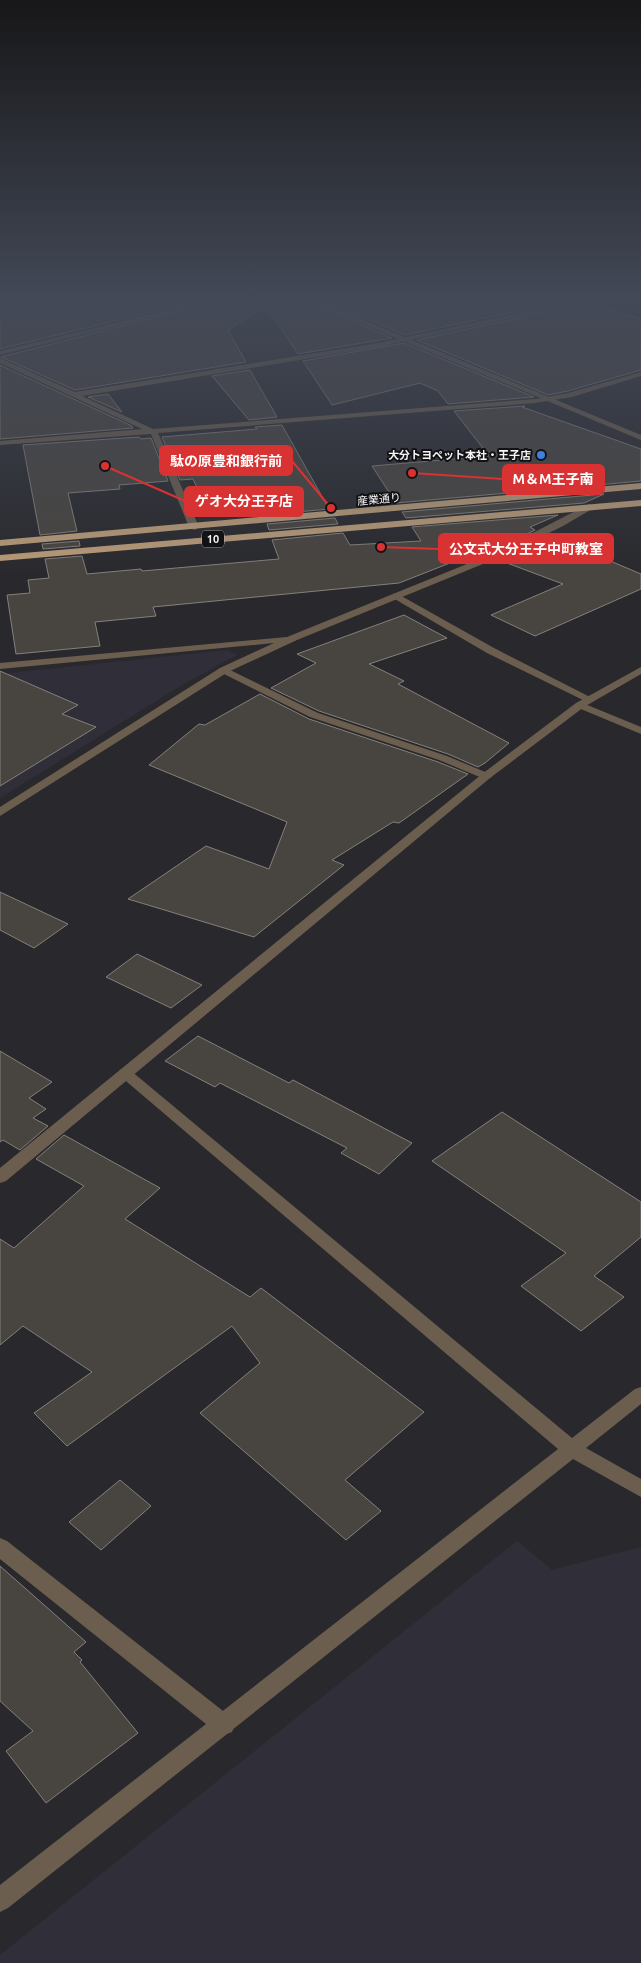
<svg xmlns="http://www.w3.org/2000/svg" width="641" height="1963" viewBox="0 0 641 1963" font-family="Ubuntu,'Noto Sans JP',sans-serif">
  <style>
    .built { fill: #302f39 }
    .building { fill: #484440; stroke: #84817c }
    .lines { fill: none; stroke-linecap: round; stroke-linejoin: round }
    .service { fill: #6b5e4e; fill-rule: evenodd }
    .minor { fill: #6b5e4e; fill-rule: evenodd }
    .tertiary { fill: #6b5e4e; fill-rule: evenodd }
    .trunk { fill: #ba9c78; fill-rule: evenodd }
    .shop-dot { fill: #3f7fe0; stroke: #121214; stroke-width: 2 }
    .labels { text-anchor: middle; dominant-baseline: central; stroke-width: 4; stroke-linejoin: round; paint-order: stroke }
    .far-poi-label { font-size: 11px; font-weight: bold; fill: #f4f4f6; stroke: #121214; text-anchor: end }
    .far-street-label { font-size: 11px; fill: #f4f4f6; stroke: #121214 }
    .shield { fill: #121214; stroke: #b0b0b2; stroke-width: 1 }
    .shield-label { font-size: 11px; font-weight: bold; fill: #f4f4f6 }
    .leader { fill: none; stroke: #d83232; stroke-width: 2 }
    .callout-dot { fill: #d83232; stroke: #121214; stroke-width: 2 }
    .callout { fill: #d83232; stroke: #d83232; stroke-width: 2 }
    .callout-label { font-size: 14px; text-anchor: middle; font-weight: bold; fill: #fff }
  </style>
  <rect width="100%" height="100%" fill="#29292d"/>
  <!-- built -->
  <path class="built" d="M228 650 237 655 182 685 0 798V674Z
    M517 1541 552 1570 641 1547V1963H0V1955Z"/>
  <!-- building -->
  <path class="building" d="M0 302H192L0 349Z
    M216 302H308L392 338 298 354 266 306 228 330 246 362 75 390 1 357Z
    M326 302H561L405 335Z
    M587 303 641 319V370L568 391 548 395 417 340Z
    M404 343 534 397 448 404 438 391 420 383 332 405 303 361Z
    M0 365 132 426 133 428 0 439Z
    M250 370 277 417 249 420 212 376Z
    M108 394 122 412 88 397Z
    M525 406 522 407 641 449V481L396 503 372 466 489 456 454 411Z
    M282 425 329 509 264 515 258 497 206 501 201 490H198L193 479 180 480 162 437 257 429 255 427Z
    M139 437 141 439 151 438 168 481 119 485 120 489 68 493 77 531 40 535 23 445Z
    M604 494 584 503 406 518 402 512Z
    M558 515 530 527 535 530 493 551 485 554 478 552 399 583 153 607 156 616 95 622 100 646 16 654 7 595 30 593 28 580 49 578 45 559 82 556 87 574 141 569 142 571 279 559 272 540 343 533 350 545 421 541 412 527Z
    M335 518 338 524 269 530 267 524Z
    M549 535 641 574V589L535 636 491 615 563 584 499 560Z
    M79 541 80 546 43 549 42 544Z
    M404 615 447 638 369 664 404 681 398 684 509 743 485 763 478 767 448 754 319 711 271 688 316 663 297 654Z
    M0 671 78 705 62 714 96 727 0 786Z
    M260 694 309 719 438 762 468 774 399 823 393 822 332 860 344 865 254 937 128 899 206 846 269 869 287 822 149 765 199 724 205 725Z
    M0 892 68 924 34 948 0 930Z
    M137 954 202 985 171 1008 106 977Z
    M198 1036 289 1083 293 1080 412 1143 379 1174 341 1153 347 1148 220 1083 215 1087 165 1061Z
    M0 1051 52 1082 29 1098 46 1109 33 1118 48 1126 20 1150 3 1140 0 1142Z
    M502 1112 641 1202V1237L594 1276 624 1297 581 1331 521 1286 566 1253 432 1161Z
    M64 1135 160 1188 125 1219 250 1297 261 1288 424 1412 345 1480 381 1511 346 1540 200 1413 260 1363 232 1326 67 1446 34 1413 92 1372 23 1326 0 1345V1239L14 1248 84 1186 36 1159Z
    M120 1480 151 1506 101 1550 69 1522Z
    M0 1566 86 1642 74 1652 82 1660 80 1662 138 1733 46 1803 6 1751 33 1731 0 1701Z"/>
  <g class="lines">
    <!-- service -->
    <path class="service" d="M396 593 494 648 594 699 589 702 585 701 487 653 393 598V594Z
      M224 667 318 713 447 756 490 774 492 776 490 778H482L439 760 310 717 220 672 219 670 220 668Z
      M580 702 641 727V734L576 707 575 705Z
      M0 1538 7 1541 232 1718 235 1725 232 1732 224 1735 216 1732 0 1559Z"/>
    <!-- minor -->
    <path class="minor" d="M201 302H214L0 355V351Z
      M571 302H585L378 347 82 396 153 429 535 399 568 393 641 372V376L572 397 535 403 158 433 199 527 197 529 194 530 189 527 151 434 0 445V441L142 429 0 363V358L75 392 378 343Z
      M589 504 592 505V509L563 526 500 557 297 640 228 672 0 816V807L220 668 274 643 0 669V663L287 637 494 553Z
      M641 667V674L584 707 490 778 6 1181 0 1183V1168L482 774 576 703Z"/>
    <!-- tertiary -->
    <path class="tertiary" d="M310 302H320L641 435V440Z
      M125 1068 130 1070 572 1438 635 1389 641 1387V1404L586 1448 641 1479V1497L573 1459 8 1908 0 1912V1885L558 1449 120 1076 118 1073 120 1070Z"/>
    <!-- trunk -->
    <path class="trunk" d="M641 483V489L0 546V540Z
      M641 500V506L0 561V555Z"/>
  </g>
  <!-- sky -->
  <linearGradient id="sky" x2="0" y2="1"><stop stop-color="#171719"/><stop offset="0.52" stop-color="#434957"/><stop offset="1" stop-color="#434957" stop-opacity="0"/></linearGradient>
  <rect width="641" height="577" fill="url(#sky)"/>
  <!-- markers -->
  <circle class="shop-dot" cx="541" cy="455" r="5"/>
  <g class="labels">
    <!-- far-poi labels -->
    <g class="far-poi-label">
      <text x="531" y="455">大分トヨペット本社・王子店</text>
    </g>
    <!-- far-street labels -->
    <g class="far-street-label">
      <text transform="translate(379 499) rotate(-5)">産業通り</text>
    </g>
    <!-- shield labels -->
    <rect class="shield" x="202" y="530.5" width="22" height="17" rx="4"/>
    <g class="shield-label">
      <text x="213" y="539">10</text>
    </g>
  </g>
  <!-- callouts -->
  <path class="leader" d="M331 508L292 461M412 473L503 479M105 466L185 501M381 547L439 549"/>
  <g class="callout-dot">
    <circle cx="331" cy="508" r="5"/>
    <circle cx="412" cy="473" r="5"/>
    <circle cx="105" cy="466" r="5"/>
    <circle cx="381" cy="547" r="5"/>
  </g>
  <g class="callout">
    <rect x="160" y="446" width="132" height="29" rx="5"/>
    <rect x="503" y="465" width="101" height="29" rx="5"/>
    <rect x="185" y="487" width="118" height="29" rx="5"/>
    <rect x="439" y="534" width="174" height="29" rx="5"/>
  </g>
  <g class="callout-label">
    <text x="226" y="466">駄の原豊和銀行前</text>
    <text x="553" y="484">M＆M王子南</text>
    <text x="244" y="506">ゲオ大分王子店</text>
    <text x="526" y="554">公文式大分王子中町教室</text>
  </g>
</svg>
